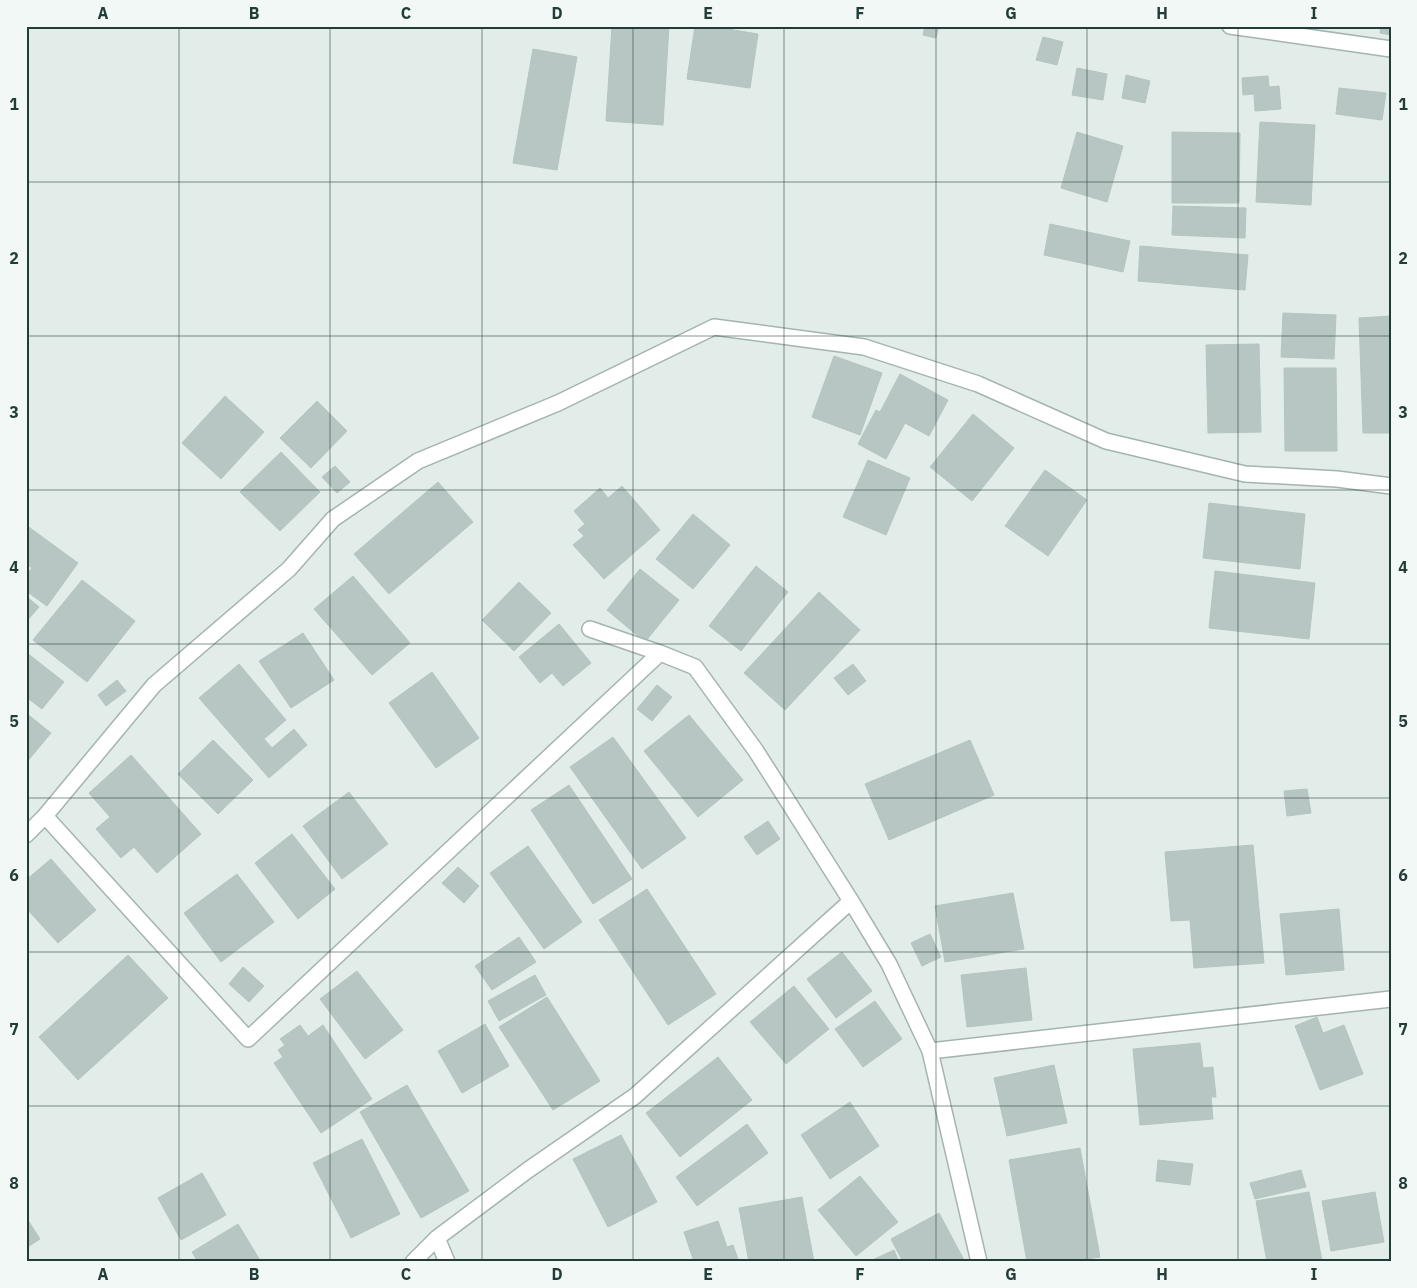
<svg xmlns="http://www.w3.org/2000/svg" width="1417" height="1288" viewBox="0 0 1417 1288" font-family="'IBM Plex Sans',sans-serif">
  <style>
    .building { fill: #b7c6c2; stroke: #b4c5c0 }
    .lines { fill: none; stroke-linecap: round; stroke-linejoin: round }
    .street-casing { stroke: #a5b4b0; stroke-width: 18 }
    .street { stroke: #fff; stroke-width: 15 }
    .grid { fill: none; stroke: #223c38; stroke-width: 1; stroke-opacity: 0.55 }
    .neatline { fill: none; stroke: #223c38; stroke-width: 2 }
    .grid-label { font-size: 16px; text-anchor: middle; font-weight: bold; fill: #223c38 }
  </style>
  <rect width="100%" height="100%" fill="#e2ece8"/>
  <!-- building -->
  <path class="building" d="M612 26H669L663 125 606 121Z
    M695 26H709L758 34 750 88 687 79Z
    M925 26H939L936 38 923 35Z
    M1381 26H1391V35L1380 33Z
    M1043 37 1063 42 1057 65 1036 60Z
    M533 49 577 57 557 170 513 163Z
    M1077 68 1107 74 1103 100 1072 95Z
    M1126 75 1150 81 1145 103 1122 98Z
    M1268 76 1269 87 1279 86 1281 109 1255 111 1254 94 1243 95 1242 78Z
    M1339 88 1386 93 1382 120 1336 114Z
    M1260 122 1315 125 1311 205 1256 202Z
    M1077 132 1123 146 1107 202 1061 188Z
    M1172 132 1240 133 1239 203H1172Z
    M1173 206 1246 208 1245 238 1172 235Z
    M1050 224 1130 241 1123 272 1044 255Z
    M1140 246 1248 255 1245 290 1138 281Z
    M1283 313 1336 315 1334 359 1281 357Z
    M1391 316V433H1363L1359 318Z
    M1259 344 1261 432 1208 433 1206 345Z
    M834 356 882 373 860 435 812 417Z
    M1284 368H1336L1337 451H1285Z
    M900 374 948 400 929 436 905 423 886 459 858 444 876 410 880 412Z
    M225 396 264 432 221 479 182 443Z
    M317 401 347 431 311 468 280 438Z
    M973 414 1014 448 972 501 930 467Z
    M281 452 320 492 280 531 240 492Z
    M868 460 910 478 886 535 843 517Z
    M335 466 350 482 337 493 322 477Z
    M1045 470 1087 500 1048 556 1005 526Z
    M438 482 473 522 389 594 354 554Z
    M622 486 660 530 604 579 573 545 584 536 578 530 585 524 574 511 600 488 608 498Z
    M1209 503 1305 514 1300 569 1203 558Z
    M693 514 730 545 693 589 656 559Z
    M26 525 78 563 47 606 26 591V575L32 568 26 564Z
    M756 566 788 592 741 651 709 626Z
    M640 569 679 600 645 642 607 610Z
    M1215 571 1315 583 1309 639 1209 628Z
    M353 576 410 643 372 675 314 609Z
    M82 580 135 621 87 682 33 640Z
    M519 582 551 613 514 651 482 620Z
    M819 592 860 630 785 710 744 673Z
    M26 596 39 607 26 622Z
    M559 624 591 663 563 686 552 673 540 683 519 657Z
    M303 633 334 680 291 708 259 661Z
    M27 653 64 682 42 709 26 697Z
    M239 664 286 720 264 739 272 748 294 729 307 745 269 778 199 698Z
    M853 664 866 681 848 695 834 678Z
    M432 672 479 738 436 768 389 703Z
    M117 680 126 691 106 706 98 695Z
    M657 685 672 697 652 721 637 709Z
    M26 713 51 733 26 763Z
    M689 715 743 780 698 817 644 751Z
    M613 737 686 838 642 869 570 767Z
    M213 740 253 780 218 814 178 774Z
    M970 740 994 795 889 840 865 784Z
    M131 755 201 834 157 873 134 847 121 858 96 829 110 817 89 793Z
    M569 785 632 879 593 904 531 810Z
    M1307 789 1311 813 1287 816 1284 791Z
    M349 792 388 844 342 879 303 826Z
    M768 821 780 839 757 855 744 837Z
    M292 834 335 889 298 919 255 863Z
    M1253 845 1264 963 1194 968 1190 920 1171 921 1165 852Z
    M528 846 582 922 544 949 490 873Z
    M51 859 96 910 58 943 26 908V880Z
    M458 867 479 886 464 903 442 883Z
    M237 874 274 922 221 962 184 913Z
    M647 889 716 994 668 1025 599 920Z
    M1013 893 1024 949 945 962 935 906Z
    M1339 909 1344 970 1286 975 1280 914Z
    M930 934 941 957 922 966 911 943Z
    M519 937 536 962 492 990 475 966Z
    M842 952 872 991 836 1018 807 979Z
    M128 955 168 998 78 1080 39 1037Z
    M243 967 264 986 249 1002 229 984Z
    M1026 968 1032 1020 967 1027 961 975Z
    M357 971 403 1030 365 1059 320 999Z
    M535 975 546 995 499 1021 488 1001Z
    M794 986 829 1029 786 1064 750 1022Z
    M547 997 600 1081 553 1110 499 1027Z
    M875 1001 902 1039 863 1067 835 1029Z
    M1317 1017 1323 1033 1344 1025 1363 1074 1320 1090 1295 1026Z
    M485 1024 509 1066 462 1093 438 1051Z
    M300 1025 308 1036 323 1025 372 1099 321 1133 274 1063 283 1057 278 1050 285 1045 280 1039Z
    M1200 1043 1203 1068 1213 1067 1216 1097H1211L1213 1119 1140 1125 1133 1049Z
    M718 1057 752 1100 680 1157 646 1113Z
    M1054 1065 1067 1123 1007 1136 994 1078Z
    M407 1085 469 1191 421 1218 360 1112Z
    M850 1102 879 1146 830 1179 801 1135Z
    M747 1124 768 1153 697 1206 676 1177Z
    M621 1135 657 1202 608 1227 573 1159Z
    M362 1139 400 1214 351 1238 313 1163Z
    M1080 1148 1100 1257 1067 1262H1027L1009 1160Z
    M1158 1160 1193 1164 1190 1185 1156 1181Z
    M1301 1170 1306 1187 1255 1199 1250 1183Z
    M202 1173 226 1215 181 1240 158 1198Z
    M860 1176 898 1222 856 1256 818 1210Z
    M1309 1192 1322 1261 1267 1262 1256 1201Z
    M1375 1192 1384 1242 1331 1251 1322 1201Z
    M802 1197 814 1262H749L739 1208Z
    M939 1213 965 1262H903L891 1239Z
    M26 1217 40 1239 26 1248Z
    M718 1221 727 1247 733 1245 739 1262H694L684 1232Z
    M238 1224 261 1262H198L192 1252Z
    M894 1250 899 1262H868Z"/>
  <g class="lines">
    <!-- street casing -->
    <g class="street-casing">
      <path id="street" d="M1230 26 1391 49
        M590 629 660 653 695 667 756 751 851 901 889 964 930 1051 979 1262
        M45 816 248 1039 660 653
        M26 835 45 816 154 685 289 569 333 519 418 461 558 403 714 327 864 347 978 384 1106 441 1245 474 1337 479 1391 486
        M930 1051 1391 999
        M437 1238 447 1262
        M413 1262 437 1238 528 1170 635 1096 851 901"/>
    </g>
    <!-- street -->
    <use href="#street" class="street"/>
  </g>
  <!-- grid -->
  <path class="grid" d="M179 26V1262M330 26V1262M482 26V1262M633 26V1262M784 26V1262M936 26V1262M1087 26V1262M1238 26V1262M26 182H1391M26 336H1391M26 490H1391M26 644H1391M26 798H1391M26 952H1391M26 1106H1391"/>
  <!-- border -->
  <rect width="1417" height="1288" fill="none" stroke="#f2f8f6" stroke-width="55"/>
  <rect x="28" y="28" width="1362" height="1232" class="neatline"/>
  <g class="grid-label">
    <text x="103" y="19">A</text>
    <text x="254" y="19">B</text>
    <text x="406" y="19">C</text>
    <text x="557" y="19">D</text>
    <text x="708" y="19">E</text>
    <text x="860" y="19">F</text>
    <text x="1011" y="19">G</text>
    <text x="1162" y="19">H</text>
    <text x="1314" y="19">I</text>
    <text x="14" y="110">1</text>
    <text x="1403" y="110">1</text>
    <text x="14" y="264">2</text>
    <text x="1403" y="264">2</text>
    <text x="14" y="418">3</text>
    <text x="1403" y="418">3</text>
    <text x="14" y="573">4</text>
    <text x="1403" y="573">4</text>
    <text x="14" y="727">5</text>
    <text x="1403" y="727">5</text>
    <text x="14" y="881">6</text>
    <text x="1403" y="881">6</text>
    <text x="14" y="1035">7</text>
    <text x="1403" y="1035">7</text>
    <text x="14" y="1189">8</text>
    <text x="1403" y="1189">8</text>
    <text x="103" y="1280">A</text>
    <text x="254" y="1280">B</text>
    <text x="406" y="1280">C</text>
    <text x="557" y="1280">D</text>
    <text x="708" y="1280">E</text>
    <text x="860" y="1280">F</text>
    <text x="1011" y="1280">G</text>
    <text x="1162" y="1280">H</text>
    <text x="1314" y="1280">I</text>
  </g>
</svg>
